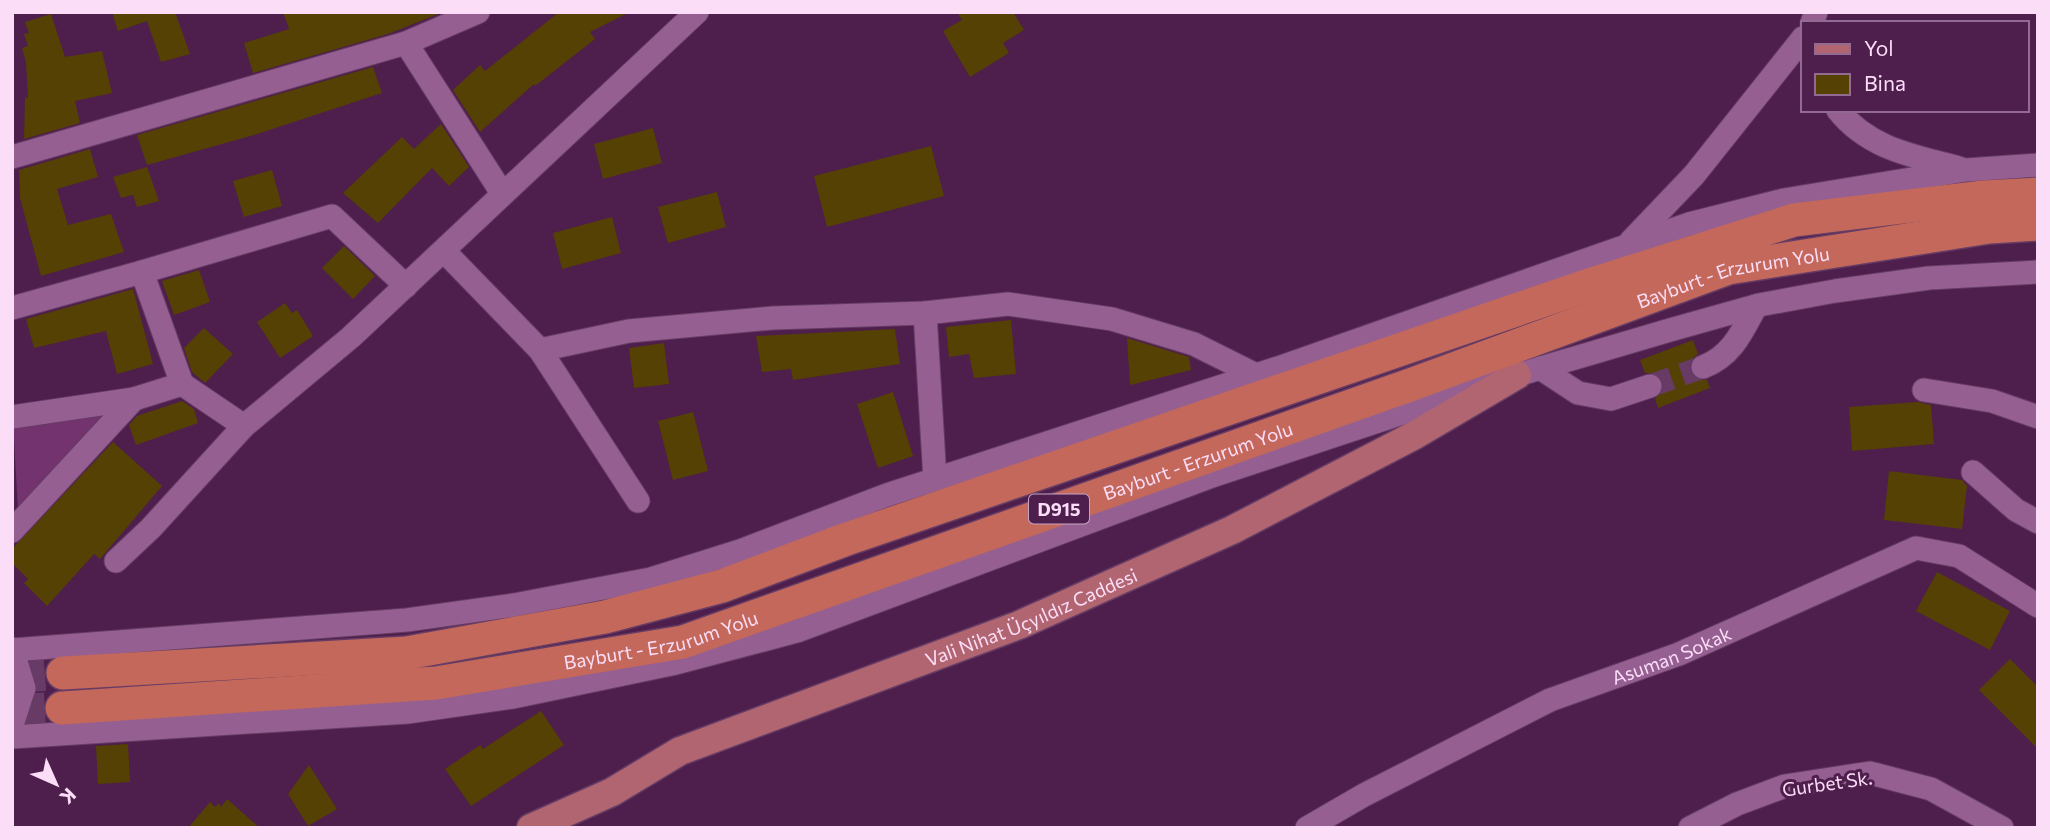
<svg xmlns="http://www.w3.org/2000/svg" width="2050" height="840" viewBox="0 0 2050 840" font-family="Commissioner,sans-serif">
  <style>
    .green { fill: #72336f }
    .building { fill: #554103 }
    .lines { fill: none; stroke-linecap: round; stroke-linejoin: round }
    .minor-tunnel { stroke: #683b66; stroke-width: 23; stroke-dasharray: 23 11; stroke-linecap: butt }
    .highway-tunnel { stroke: #683b66; stroke-width: 33; stroke-dasharray: 33 17; stroke-linecap: butt }
    .minor-casing { stroke: #663c65; stroke-width: 25 }
    .major-casing { stroke: #663c65; stroke-width: 31 }
    .highway-casing { stroke: #663c65; stroke-width: 36 }
    .minor { stroke: #956091; stroke-width: 23 }
    .major { stroke: #b16571; stroke-width: 28 }
    .highway { stroke: #c3685b; stroke-width: 33 }
    .labels { text-anchor: middle; dominant-baseline: central; stroke-width: 6; stroke-linejoin: round; paint-order: stroke }
    .shield { fill: #4e1e4c; stroke: #c7a4c4; stroke-width: 2 }
    .shield-label { font-size: 18px; font-weight: bold; fill: #fbddf8 }
    .street-label { font-size: 19px; fill: #fbddf8; stroke: #4e1e4c }
  </style>
  <rect width="100%" height="100%" fill="#4e1e4c"/>
  <!-- green -->
  <path class="green" d="M104 414 18 510 13 421Z"/>
  <!-- building -->
  <path class="building" d="M112 12H175L190 54 161 62 147 21 118 31Z
    M283 12H441V13L388 34 253 73 244 43 289 29Z
    M559 12H630L590 32 595 39 535 86 534 84 480 132 453 90 480 65 485 71Z
    M957 12H1013L1024 30 1003 43 1009 53 970 77 943 31 962 20Z
    M51 14 65 57 102 51 112 93 75 101 80 123 24 139 25 98 28 97 26 63 22 48 28 46 24 34 29 33 25 22Z
    M373 67 382 93 254 135 147 165 137 135Z
    M441 124 469 167 449 186 432 168 378 223 343 193 402 137 414 149Z
    M653 128 662 163 603 179 594 144Z
    M931 146 944 196 827 227 814 176Z
    M90 149 98 177 57 189 68 225 111 214 124 252 41 276 20 198 19 170Z
    M147 167 159 201 137 207 133 195 121 198 113 177Z
    M272 170 282 206 244 217 233 181Z
    M717 192 726 227 668 243 658 207Z
    M612 217 621 253 562 269 553 233Z
    M344 246 375 276 353 299 322 268Z
    M199 270 210 302 174 315 162 281Z
    M133 289 153 364 117 374 106 331 34 348 26 319Z
    M285 303 292 313 297 310 313 336 280 358 257 322Z
    M1011 320 1016 374 974 378 969 354 949 357 946 327Z
    M204 328 233 354 205 383 192 372 184 348Z
    M895 329 900 364 793 380 791 369 762 372 756 336Z
    M1127 338 1189 357 1191 370 1130 385Z
    M1693 340 1698 354 1691 360 1690 372 1696 379 1707 380 1710 388 1658 408 1655 399 1663 389V381L1653 373H1645L1640 360Z
    M664 343 669 384 634 388 629 348Z
    M893 392 913 456 878 468 857 404Z
    M182 401 194 409 198 423 136 445 129 425 137 416Z
    M1917 402 1931 405 1934 444 1852 451 1849 407Z
    M693 412 708 471 673 480 658 421Z
    M113 442 162 486 100 559 94 554 47 606 24 583 28 579 12 563V549Z
    M1889 471 1962 480 1967 486 1962 529 1884 520Z
    M1937 572 2010 611 1990 650 1916 611Z
    M2010 659 2038 687V749L1979 690Z
    M541 711 564 745 471 806 445 769 480 745 483 749Z
    M128 744 130 782 98 784 96 746Z
    M309 765 337 809 308 826 288 794Z
    M227 799 260 828H188L210 802 215 807 219 803 221 807Z"/>
  <g class="lines">
    <!-- minor-tunnel -->
    <path class="minor-tunnel" d="M1650 386 1703 367"/>
    <!-- highway-tunnel -->
    <path class="highway-tunnel" d="M12 677 63 673
      M12 711 62 708"/>
    <!-- minor casing -->
    <g class="minor-casing">
      <g id="minor">
        <path d="M478 12 406 43 502 193"/>
        <path d="M1812 23 1816 12"/>
        <path d="M1838 110C1869 149 1914 156 1959 168"/>
        <path d="M12 157 406 43"/>
        <path d="M1631 241 1694 175 1803 38"/>
        <path d="M444 251 540 350 638 501"/>
        <path d="M142 272 332 216 406 286"/>
        <path d="M12 308 142 272 182 384"/>
        <path d="M925 313 935 480"/>
        <path d="M540 350 629 331 773 318 925 313 1008 304 1112 319 1194 344 1256 375"/>
        <path d="M1703 367C1732 356 1742 332 1756 306"/>
        <path d="M1540 368 1578 393 1611 399 1650 386"/>
        <path d="M1924 390 1992 401 2038 417"/>
        <path d="M12 417 134 399 182 384 244 426"/>
        <path d="M1973 472 2016 510 2038 522"/>
        <path d="M12 531 134 399"/>
        <path d="M116 561 151 528 244 426 351 337 697 12"/>
        <path d="M12 649 24 688 12 725"/>
        <path d="M12 650 407 620 514 605 651 579 740 551 887 495 1278 368 1689 224 1784 200 1966 170 2038 165"/>
        <path d="M12 737 408 712 513 697 676 663 797 631 1212 476 1517 375 1670 330 1759 305 1835 291 1929 278 2038 272"/>
        <path id="s1" d="M1307 828 1364 795 1550 700 1679 654 1916 548 1959 556 2038 606"/>
        <path d="M1690 828 1737 804 1785 786 1870 773 1931 789 2002 828"/>
      </g>
    </g>
    <!-- major casing -->
    <g class="major-casing">
      <g id="major">
        <path id="s2" d="M531 828 612 792 680 751 1019 625 1232 530 1415 435 1517 375"/>
      </g>
    </g>
    <!-- highway casing -->
    <g class="highway-casing">
      <g id="highway">
        <path d="M63 673 407 653 605 617 722 586 844 540 1580 288 1794 220 1984 197 2038 194"/>
        <path id="s3" d="M62 708 436 683 683 642 1410 385 1728 268 1989 227 2038 224"/>
      </g>
    </g>
    <!-- minor -->
    <use href="#minor" class="minor"/>
    <!-- major -->
    <use href="#major" class="major"/>
    <!-- highway -->
    <use href="#highway" class="highway"/>
  </g>
  <g class="labels">
    <!-- shield labels -->
    <rect class="shield" x="1029" y="494.5" width="60" height="29" rx="5"/>
    <g class="shield-label">
      <text x="1059" y="509">D915</text>
    </g>
    <!-- street labels -->
    <g class="street-label">
      <text stroke="none"><textPath href="#s3" startOffset="1738">Bayburt - Erzurum Yolu</textPath></text>
      <text stroke="none"><textPath href="#s3" startOffset="1171">Bayburt - Erzurum Yolu</textPath></text>
      <text stroke="none"><textPath href="#s2" startOffset="544">Vali Nihat Üçyıldız Caddesi</textPath></text>
      <text stroke="none"><textPath href="#s3" startOffset="604">Bayburt - Erzurum Yolu</textPath></text>
      <text stroke="none"><textPath href="#s1" startOffset="404">Asuman Sokak</textPath></text>
      <text transform="translate(1827 783) rotate(-8)">Gurbet Sk.</text>
    </g>
  </g>
  <!-- border -->
  <rect width="2050" height="840" fill="none" stroke="#fbddf8" stroke-width="28"/>
  <!-- legend -->
  <rect x="1801" y="21" width="228" height="91" fill="#4e1e4c" stroke="#936a91" stroke-width="2"/>
  <rect x="1815" y="44" width="35" height="10" fill="#b16571" stroke="#936a91" stroke-width="2"/>
  <text x="1864" y="56" font-size="21" fill="#fbddf8">Yol</text>
  <rect x="1815" y="74" width="35" height="21" fill="#554103" stroke="#936a91" stroke-width="2"/>
  <text x="1864" y="91" font-size="21" fill="#fbddf8">Bina</text>
  <!-- north arrow -->
  <g transform="translate(56 784) rotate(135)" stroke="#4e1e4c" stroke-width="5" paint-order="stroke">
  <path d="M0-5L12 26L0 18L-12 26Z" fill="#fbddf8"/>
  <text y="-10" font-size="19" font-weight="bold" text-anchor="middle" fill="#fbddf8">K</text>
  </g>
</svg>
